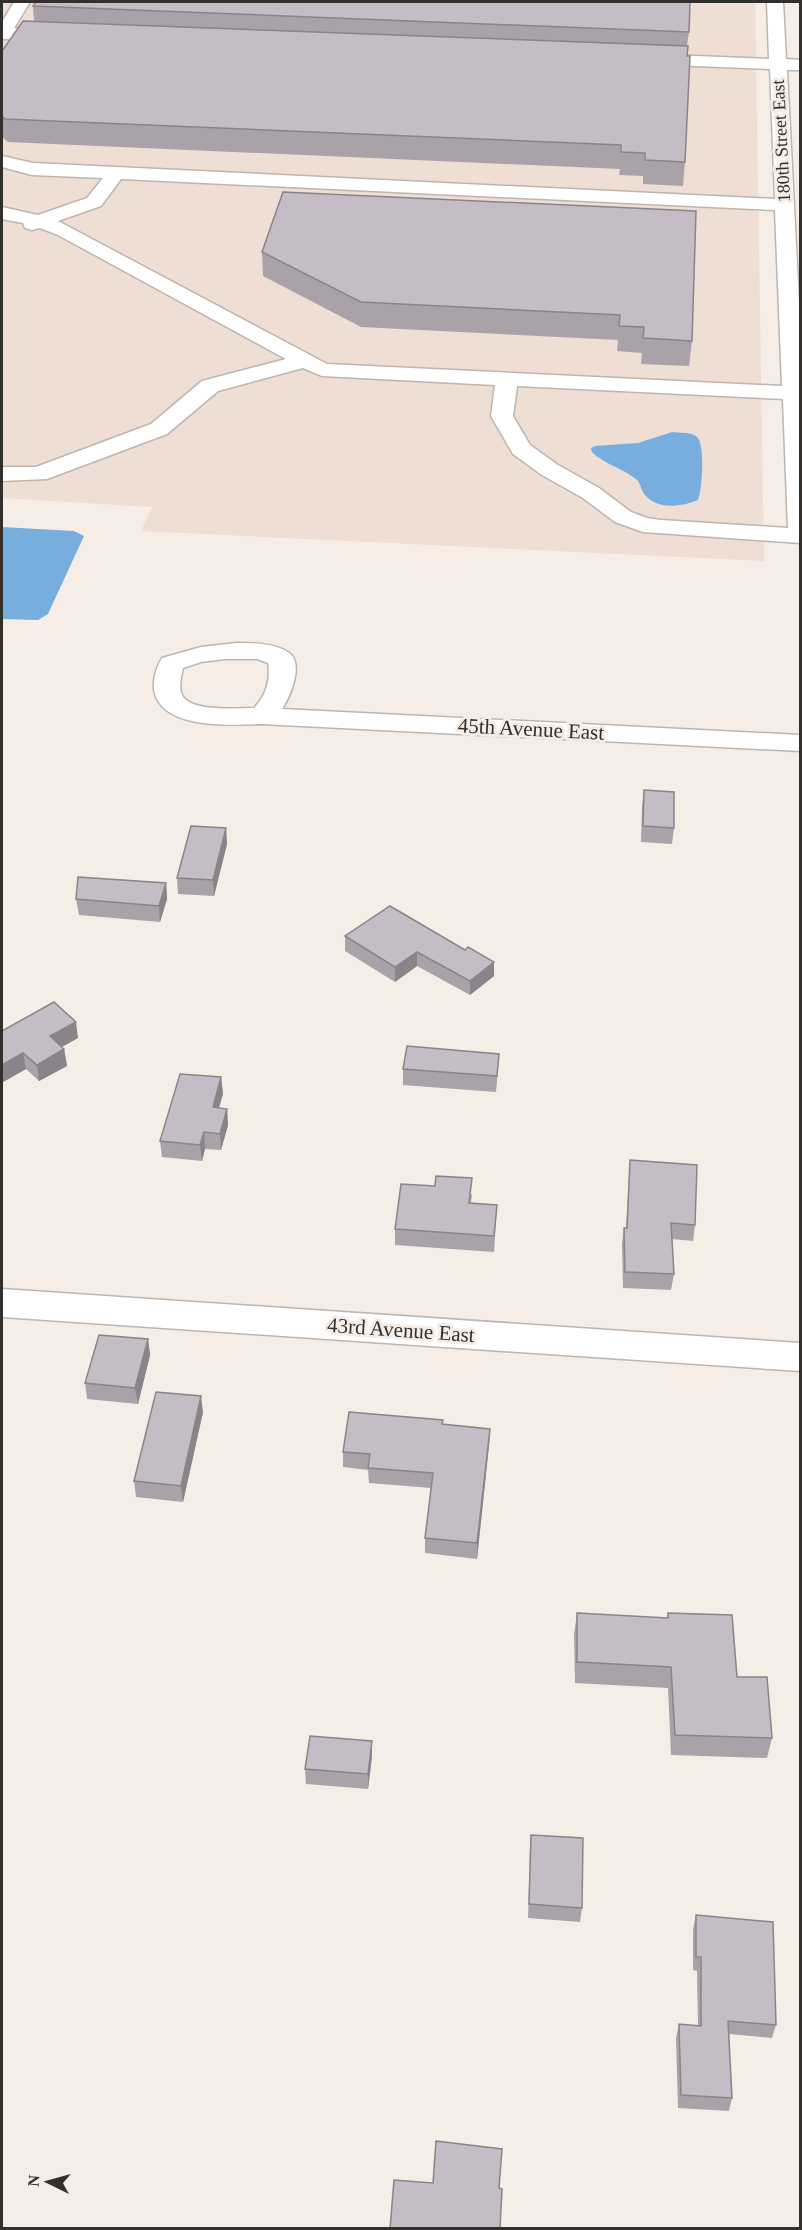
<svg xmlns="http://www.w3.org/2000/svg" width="802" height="2230" viewBox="0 0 802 2230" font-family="Georgia,serif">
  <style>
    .built { fill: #eeded4 }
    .water { fill: #78aedd }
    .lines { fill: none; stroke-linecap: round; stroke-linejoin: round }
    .minor-casing { stroke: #beb5af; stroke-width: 3 }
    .minor { fill: #fff; fill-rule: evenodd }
    .wall { fill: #a9a3a9 }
    .shaded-wall { fill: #8a848a }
    .building { fill: #c5bdc5; stroke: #8a848a; stroke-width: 1.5 }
    .labels { text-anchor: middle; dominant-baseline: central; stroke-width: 6; stroke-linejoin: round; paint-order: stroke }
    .far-street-label { font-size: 18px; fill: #322f2c; stroke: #f7ede7 }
    .street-label { font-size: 21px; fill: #322f2c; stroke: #f7ede7 }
  </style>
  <rect width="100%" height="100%" fill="#f7ede7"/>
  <!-- built -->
  <path class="built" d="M2 2H755L764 561 141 531 152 507 2 498Z"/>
  <!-- water -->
  <path class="water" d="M672 432C680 433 690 432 696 436 706 442 702 490 698 500 681 507 658 510 645 495 640 489 641 483 636 479 622 468 604 464 592 452L591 448 595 446 638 443Z
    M2 527 74 531 84 536 48 614 38 620 2 619Z"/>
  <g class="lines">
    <!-- minor casing -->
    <g class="minor-casing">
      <path id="minor" d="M14 2H30L14 28 58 30 66 35 58 40 2 39V22Z
        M767 2H783L786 59 800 60V70H787L800 322V543L643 532 615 522 583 498 542 475 513 454 491 416 495 385 322 376 303 368 218 391 167 434 47 479 2 481V467H36L151 424 202 381 286 359 58 235 40 228 32 230 25 228 23 223 2 219V207L38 215 87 198 103 178 32 175 2 167V156L33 163 775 199 770 69 646 64 638 59 646 54 769 59ZM121 179 775 210 782 386 327 364 58 221 101 206ZM517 386 783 399 788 528 661 520 647 518 631 512 599 488 558 465 530 445 513 416Z
        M236 643C253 643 273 643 288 652 305 663 290 697 282 709L800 735V751L261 724C231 725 161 730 154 690 153 680 156 667 162 658L201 647ZM225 659H257L268 663C271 679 266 696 254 708 236 708 195 712 183 697 178 689 181 677 183 668L201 662Z
        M2 1289 800 1343V1371L2 1317Z"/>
    </g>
    <!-- minor -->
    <use href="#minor" class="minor"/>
  </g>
  <!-- wall -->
  <path class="wall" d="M33 6 689 32 687 46 685 162 683 186 643 184V176L619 175 620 169 8 142 2 137V51L34 21Z
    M283 192 692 341 689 366 641 364 642 353 617 351 618 340 361 327 263 276 262 252Z
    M644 790 674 828 672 844 641 842 642 806Z
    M226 828 227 844 214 896 178 894 177 878Z
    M166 883 167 899 160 922 79 915 76 899Z
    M390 906 494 976 470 995 417 966 395 982 345 951V936Z
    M2 1031 78 1038 62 1047 64 1049 67 1066 39 1081 26 1069 3 1082 2 1080Z
    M403 1069 498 1070 496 1092 403 1085Z
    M221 1077 223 1094 219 1108 227 1109 228 1125 221 1150 205 1149 202 1161 162 1157 160 1141Z
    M630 1160 695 1225 693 1241 672 1239 674 1274 671 1290 623 1288 622 1244 624 1228H626Z
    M472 1194 471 1203 497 1205 494 1252 395 1245V1229Z
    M148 1339 150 1355 138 1404 87 1399 85 1383Z
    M203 1412 183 1502 136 1497 134 1481Z
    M442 1425 490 1429 489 1445 477 1559 425 1553V1538L431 1488 369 1483 368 1470 343 1467V1452Z
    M577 1613 667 1618 668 1613 737 1677 772 1738 767 1758 671 1755 668 1688 575 1683 574 1634Z
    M372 1741V1756L368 1789 306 1784 305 1769Z
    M531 1835 582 1908 580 1922 528 1918 530 1849Z
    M696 1915 776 2025 772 2038 729 2034 732 2098 729 2111 678 2108 676 2038 679 2024 698 2026 697 1971 693 1970V1929Z"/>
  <!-- shaded-wall -->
  <path class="shaded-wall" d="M226 828 227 844 214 896 213 880Z
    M166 883 167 899 160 922 159 906Z
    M417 952V966L395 982V967Z
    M494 962V976L470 995V981Z
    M76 1022 78 1038 52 1052 50 1036Z
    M64 1049 67 1066 39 1081 37 1065Z
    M23 1053 26 1069 3 1082 2 1065Z
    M221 1077 223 1094 214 1123 213 1107Z
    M227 1109 228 1125 221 1150 220 1134Z
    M204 1132 205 1149 202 1161 200 1145Z
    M148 1339 150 1355 138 1404 135 1388Z
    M201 1396 203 1412 183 1502 181 1486Z
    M490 1429 489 1445 477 1559V1543Z
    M372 1741V1756L368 1789V1774Z"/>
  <!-- building -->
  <path class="building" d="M36 2H690L689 32 33 6Z
    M23 21 688 46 687 56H690L685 162 645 160V153L621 152V145L5 119 2 116V51Z
    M283 192 696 211 692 341 643 338 644 327 619 326 620 315 361 302 262 252Z
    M644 790 674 792V828L643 826Z
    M191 826 226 828 213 880 177 878Z
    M78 877 166 883 159 906 76 899Z
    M390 906 465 950 468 947 494 962 470 981 417 952 395 967 345 936Z
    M54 1002 76 1022 50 1036 64 1049 37 1065 23 1053 2 1065V1031Z
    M407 1046 499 1054 497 1076 403 1069Z
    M180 1074 221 1077 213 1107 227 1109 220 1134 204 1132 200 1145 160 1141Z
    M630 1160 697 1165 695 1225 671 1223 674 1274 625 1272 624 1228H627Z
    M436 1176 472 1178 469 1203 497 1205 494 1236 395 1229 401 1184 435 1186Z
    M99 1335 148 1339 135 1388 85 1383Z
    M156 1392 201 1396 181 1486 134 1481Z
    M349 1412 443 1420 442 1424 490 1429 477 1543 425 1538 433 1473 368 1468 370 1454 343 1452Z
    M577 1613 668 1618V1613L732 1615 737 1677H767L772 1738 675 1735 671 1667 577 1662Z
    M310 1736 372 1741 368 1774 305 1769Z
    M531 1835 583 1838 582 1908 529 1904Z
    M696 1915 773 1922 776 2025 728 2021 732 2098 681 2095 679 2024 701 2026V1957H696Z
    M436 2141 502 2149 499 2188 502 2189 500 2229H390L394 2180 433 2183Z"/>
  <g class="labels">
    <!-- far-street labels -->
    <g class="far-street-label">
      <text transform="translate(781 141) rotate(-93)">180th Street East</text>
    </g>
    <!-- street labels -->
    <g class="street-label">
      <text transform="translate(531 729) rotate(3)">45th Avenue East</text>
      <text transform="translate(401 1330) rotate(4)">43rd Avenue East</text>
    </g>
  </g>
  <!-- border -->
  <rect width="802" height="2230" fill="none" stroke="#322f2c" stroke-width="6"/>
  <!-- north arrow -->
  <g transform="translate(48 2182) rotate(275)" stroke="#f7ede7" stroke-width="4.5" paint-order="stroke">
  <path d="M0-4.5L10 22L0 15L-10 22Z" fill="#322f2c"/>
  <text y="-9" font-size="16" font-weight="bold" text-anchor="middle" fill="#322f2c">N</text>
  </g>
</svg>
